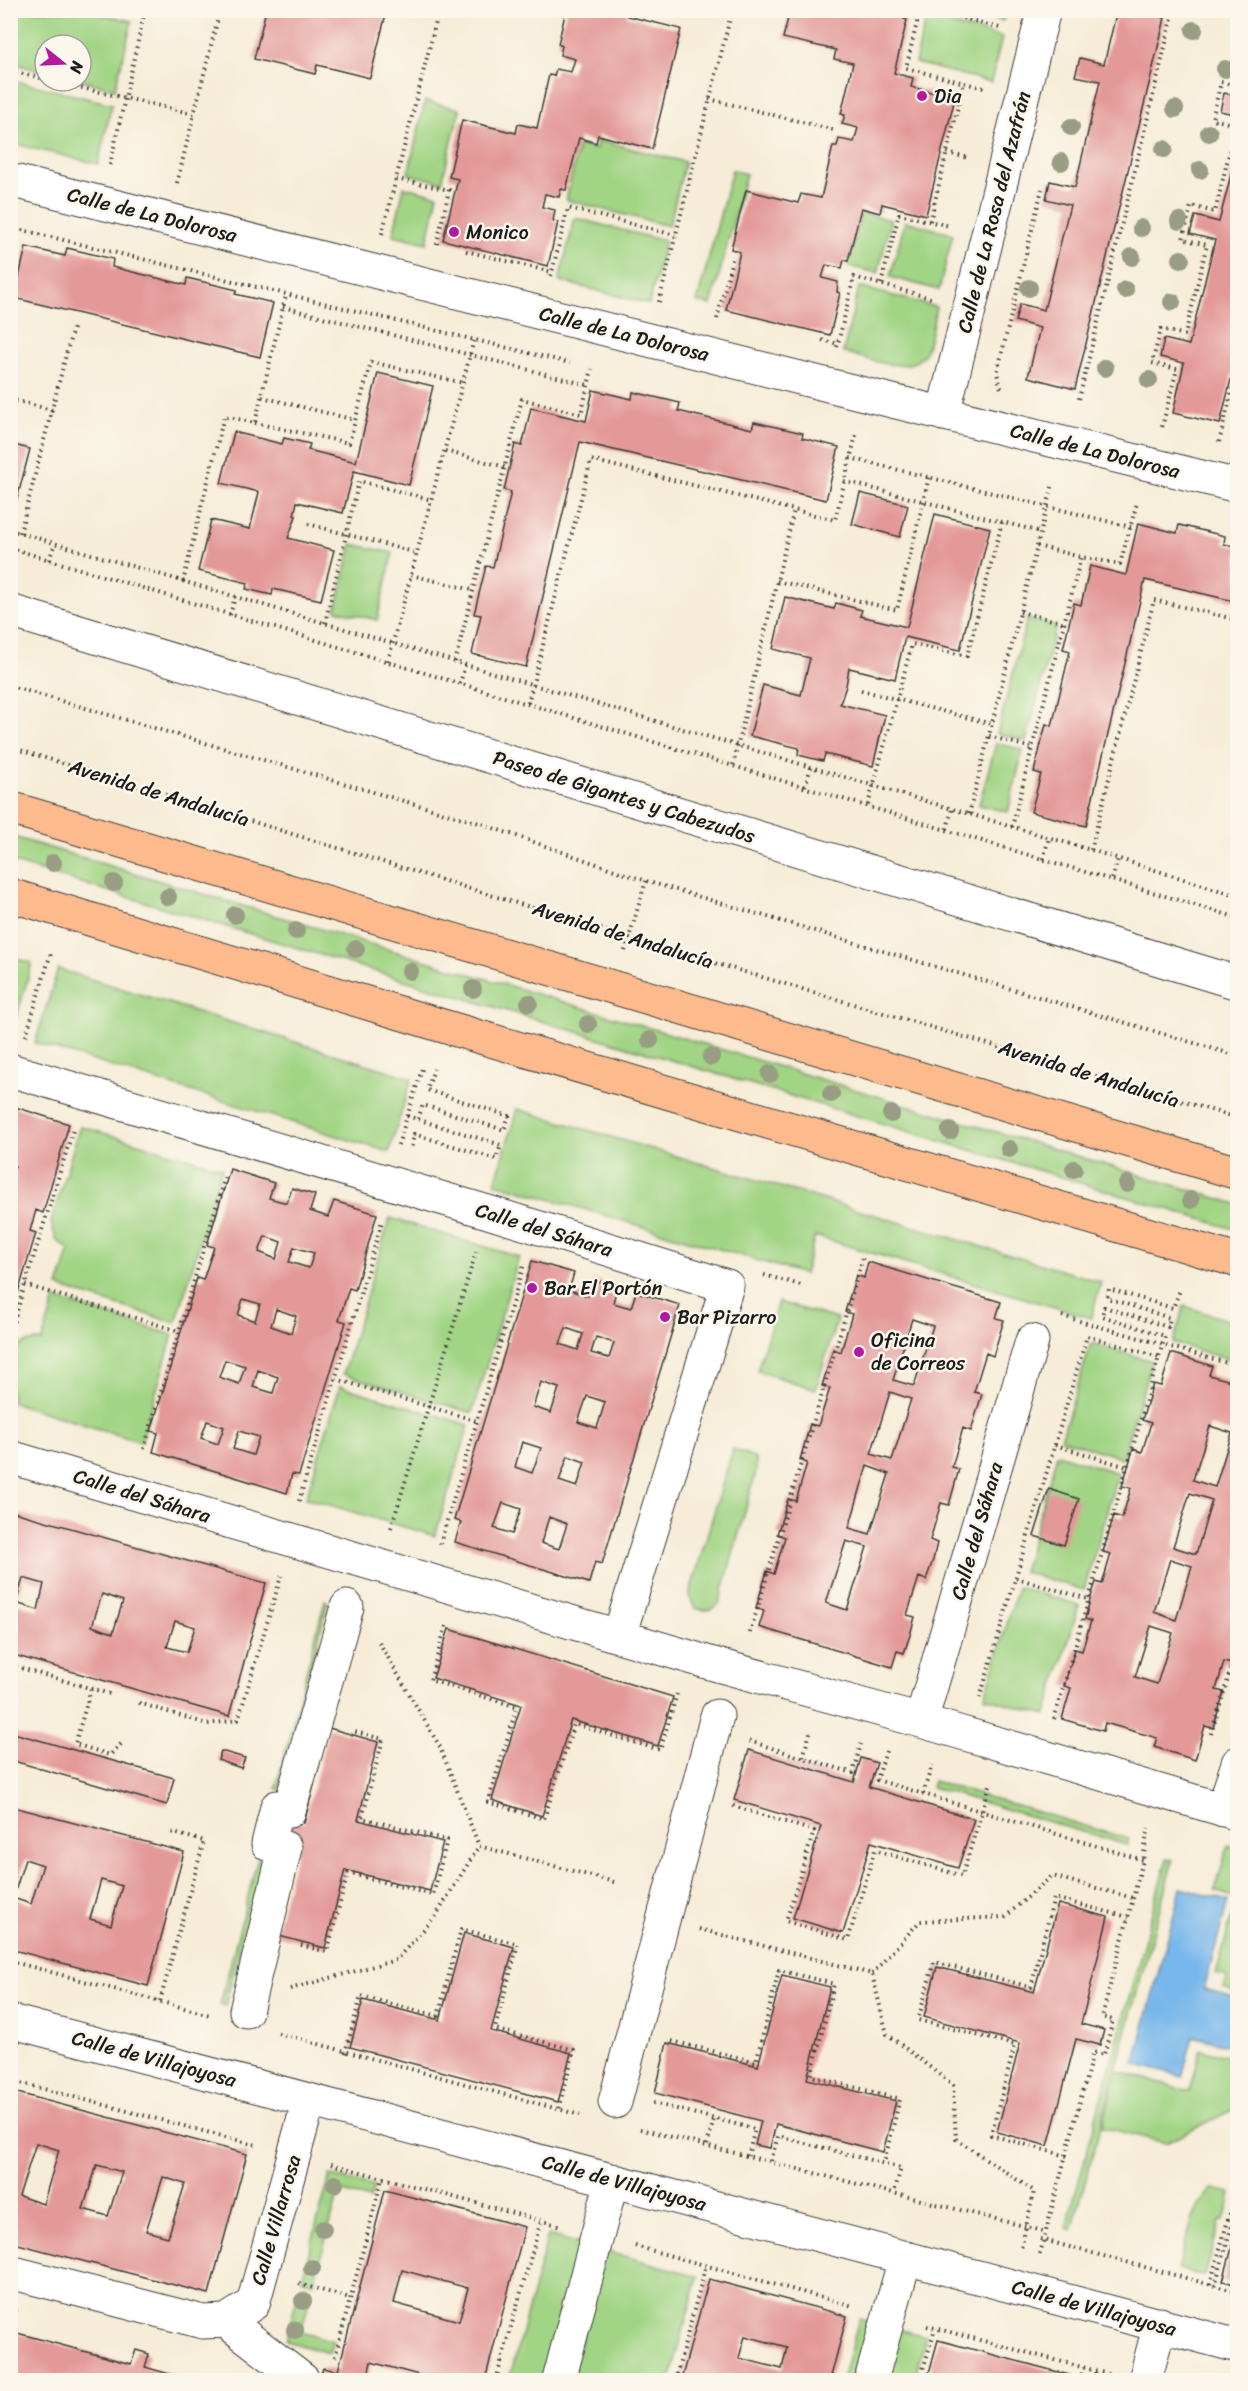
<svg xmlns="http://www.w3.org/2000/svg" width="1248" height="2391" viewBox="0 0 1248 2391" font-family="Sriracha,sans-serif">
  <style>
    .green { fill: #a1d484; stroke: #5e7850; stroke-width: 1.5 }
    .water { fill: #78b7eb; stroke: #4a6a84; stroke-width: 1.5 }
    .building { fill: #e39998; fill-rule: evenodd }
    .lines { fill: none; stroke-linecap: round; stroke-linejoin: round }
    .minor-casing { stroke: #3d3b38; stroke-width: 35 }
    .major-casing { stroke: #3d3b38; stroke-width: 35 }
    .path { stroke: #3d3b38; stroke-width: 4; stroke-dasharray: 1.5 4.5; stroke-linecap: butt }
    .minor { stroke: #fff; stroke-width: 33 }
    .major { stroke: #fcba8d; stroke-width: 33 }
    .tree { fill: #989d84 }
    .poi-dot { fill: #b5179e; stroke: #fbf7ec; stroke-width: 2 }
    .labels { text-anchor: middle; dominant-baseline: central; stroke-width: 5; stroke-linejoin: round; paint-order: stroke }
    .poi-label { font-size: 20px; fill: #1c1c1c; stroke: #fbf7ec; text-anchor: start }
    .street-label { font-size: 20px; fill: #1c1c1c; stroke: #fbf7ec }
  </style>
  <rect width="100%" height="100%" fill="#fbf7ec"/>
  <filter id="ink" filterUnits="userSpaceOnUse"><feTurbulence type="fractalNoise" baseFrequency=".0167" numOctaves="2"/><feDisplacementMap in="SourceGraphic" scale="12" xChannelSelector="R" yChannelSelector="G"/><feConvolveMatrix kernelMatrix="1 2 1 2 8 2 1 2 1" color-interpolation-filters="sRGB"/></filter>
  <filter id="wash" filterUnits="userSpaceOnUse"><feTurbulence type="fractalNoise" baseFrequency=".008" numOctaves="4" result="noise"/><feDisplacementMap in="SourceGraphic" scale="24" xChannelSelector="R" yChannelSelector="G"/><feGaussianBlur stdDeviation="1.35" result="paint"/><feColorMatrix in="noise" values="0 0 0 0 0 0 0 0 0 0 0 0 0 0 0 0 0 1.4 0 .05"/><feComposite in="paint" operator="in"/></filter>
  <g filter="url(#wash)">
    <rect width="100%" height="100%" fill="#f6ecd7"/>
    <!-- green -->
    <path class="green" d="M11 11H87L132 21 115 89 81 80V45H45V72L11 63Z
      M964 11 1005 10V11L1003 21Z
      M926 18 1002 37 991 82 915 63Z
      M11 80 112 104 98 164 11 143Z
      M425 101 460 109 442 182 408 174Z
      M598 140 685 162 669 226 566 200 579 145 596 149Z
      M732 170 746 174 711 305 697 302Z
      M404 187 438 195 427 243 393 235Z
      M861 213 891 220 878 273 848 266Z
      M575 218 665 241 649 304 559 281Z
      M905 221 953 234 939 290 890 277Z
      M859 287 936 307C933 321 931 337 926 350 914 379 865 358 843 352Z
      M352 544 393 553 377 620 336 610Z
      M1027 619 1056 626 1026 741 997 734Z
      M996 743 1023 750 1008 812 979 805Z
      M10 836 1237 1204V1230L11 862Z
      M11 957 32 963 11 1036 10 957Z
      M58 969 412 1078 389 1152 35 1043Z
      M517 1109 1101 1282 1091 1318 815 1236 804 1274 495 1183Z
      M80 1126 222 1168 176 1323 58 1287 70 1250 56 1240 51 1222Z
      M390 1218 519 1257 472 1413 343 1374Z
      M55 1299 173 1335 141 1442 11 1402C10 1374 2 1339 42 1341Z
      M778 1302 837 1319 816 1389 757 1371Z
      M1184 1306 1237 1323V1362L1173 1343Z
      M1091 1343 1152 1361 1122 1458 1061 1439Z
      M340 1386 469 1425 435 1536 306 1498Z
      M733 1449 747 1454 756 1460V1472L719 1604C710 1612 705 1611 695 1608L689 1596Z
      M1057 1454 1118 1473 1084 1590 1023 1572Z
      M1018 1587 1079 1605 1046 1715 985 1697Z
      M325 1600 328 1602 280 1790 276 1788Z
      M933 1781 1129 1839 1127 1845 931 1787Z
      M1228 1845 1237 1848V1992L1223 1988 1227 1977 1216 1974 1237 1898 1215 1891Z
      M259 1853 265 1855 225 2006 220 2005Z
      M1167 1858 1173 1860 1072 2230 1066 2228Z
      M1201 2049 1237 2059V2112L1232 2110 1166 2143 1102 2127 1118 2071 1190 2091Z
      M330 2175 374 2187 370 2199 339 2191 314 2282 302 2279Z
      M1212 2189 1231 2193 1224 2221H1220L1205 2276 1178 2269C1187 2241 1190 2211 1212 2189Z
      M548 2235 581 2244 544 2380H509Z
      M605 2251 698 2276 670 2380H570Z
      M299 2290 311 2293 301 2332 333 2341 329 2353 286 2341Z
      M859 2319 874 2323 859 2380H842Z
      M898 2329 926 2336 914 2380H884Z"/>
    <!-- water -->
    <path class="water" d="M1181 1888 1228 1901 1204 1989 1238 1998 1237 2048 1193 2036 1182 2077 1134 2064Z"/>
    <g id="blocks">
      <!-- building -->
      <path class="building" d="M266 10H387L370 78 317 65 315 74 254 59Z
        M566 10H629L627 16 681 29 652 149 598 135 596 143 579 138 566 190 561 189 559 197 545 194 542 207 555 210 553 221 558 222 548 266 443 240 458 179 449 177 462 120 516 133 518 124 537 128 549 75 554 76 556 69 571 72 575 59 560 55 562 46 558 44Z
        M790 10H906L904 19 907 20 894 73 913 78 911 87 955 98 926 215 882 204 880 213 861 208 848 261 844 260 842 268 826 265 822 278 838 282 837 292 840 293 830 335 726 310 740 252 731 249 746 190 798 203 801 194 821 198 833 146H837L839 139 854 142 858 128 842 124 845 115 841 114 853 63 834 59 836 50 783 38Z
        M1117 10H1133L1165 18 1075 389 1028 377 1040 328 1015 321 1020 304 1044 310 1070 205 1046 199 1050 181 1075 187 1100 81 1075 76 1080 58 1104 64Z
        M1224 93 1238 96V115L1220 111Z
        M1237 151 1238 351 1220 424 1173 413 1184 363 1160 357 1164 339 1189 345 1215 240 1190 234 1195 216 1219 222Z
        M26 247 65 256 67 248 113 259 112 267 186 285 187 278 237 290 235 294 273 303 260 357 14 298Z
        M378 373 433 386 409 485 354 471 343 513 297 502 294 515 296 516 288 538 334 550 321 600 273 589 272 595 246 589 248 583 198 571 211 520 250 529 259 492 221 483 234 432 282 444 284 438 310 444 308 450 356 462Z
        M593 390 632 399 633 392 680 403 678 411 752 429 754 422 803 433 802 438 839 447 826 500 580 442 526 667 472 654 481 615 474 614 486 566 493 567 511 492 504 490 515 444 522 446 531 408 586 421Z
        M10 444 30 449 16 503 10 501Z
        M860 493 908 505 900 537 852 524Z
        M935 514 990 528 960 650 905 637 895 679 849 668 846 686 840 704 885 715 873 766 825 754 823 761 798 755 799 748 750 736 763 685 801 695 810 658 773 649 785 597 834 609 836 603 862 610 860 616 907 627Z
        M1138 523 1177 533 1179 525 1225 536 1224 544 1238 547V602L1145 580 1086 826 1031 812 1041 774 1034 772 1046 724 1052 726 1070 651 1063 649 1074 603 1081 605 1090 566 1126 575Z
        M12 1106 69 1124 43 1213 36 1210 30 1231 36 1233 11 1316 10 1178 15 1166 10 1164Z
        M230 1169 274 1183 269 1198 287 1203 292 1188 315 1195 310 1211 328 1217 334 1201 377 1214 355 1290 349 1288 339 1320 346 1322 299 1475 292 1474 287 1493 153 1452 158 1433 151 1431 197 1278 203 1280 214 1247 207 1245ZM265 1236 281 1242 276 1259 259 1252ZM294 1247 314 1253 309 1268 289 1262ZM243 1299 260 1304 255 1321 238 1315ZM276 1309 296 1316 291 1333 271 1326ZM225 1360 245 1366 239 1384 219 1377ZM258 1370 278 1377 273 1393 253 1387ZM207 1421 224 1427 218 1444 201 1438ZM239 1431 259 1437 253 1455 233 1449Z
        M532 1261 574 1273 569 1290 588 1296 594 1280 617 1287 613 1303 631 1308 636 1292 680 1305 602 1564 595 1562 589 1583 455 1542 461 1522 454 1520ZM566 1328 583 1334 578 1350 560 1344ZM596 1337 614 1343 609 1358 591 1353ZM541 1382 559 1388 551 1413 533 1407ZM587 1396 605 1402 597 1428 578 1422ZM522 1442 541 1448 532 1473 515 1467ZM568 1456 585 1462 577 1487 559 1481ZM503 1503 521 1509 512 1534 494 1528ZM549 1517 567 1524 559 1549 541 1543Z
        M868 1262 1001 1302 996 1318 1004 1320 993 1356 986 1353 974 1392 982 1394 971 1431 963 1428 952 1467 959 1469 949 1505 941 1503 930 1540 937 1543 933 1560 926 1580 919 1577 907 1615 915 1617 910 1635 904 1653 897 1651 892 1667 759 1627 764 1611 756 1608 767 1571 774 1574 785 1537 777 1534 788 1499 796 1501 807 1463 800 1460 810 1424 818 1426 830 1388 822 1386 833 1349 841 1352 852 1314 845 1312 856 1275 864 1278ZM912 1319 933 1326 914 1386 893 1380ZM890 1392 911 1399 892 1460 871 1454ZM867 1466 889 1474 870 1534 849 1528ZM846 1541 867 1547 847 1610 826 1603Z
        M1171 1353 1212 1366 1209 1375 1238 1383V1617L1235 1626H1238V1642L1231 1664 1224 1662 1216 1690 1224 1692 1213 1728 1205 1726 1195 1760 1154 1747 1157 1738 1105 1723 1103 1731 1062 1719 1071 1688 1064 1686 1075 1649 1082 1651 1091 1621 1085 1619 1090 1600 1096 1582 1102 1584 1111 1554 1103 1552 1114 1515 1122 1518 1131 1488 1122 1486 1128 1467 1133 1449 1142 1452 1151 1423 1142 1420 1153 1384 1161 1386ZM1210 1426 1232 1433 1215 1487 1193 1480ZM1190 1493 1212 1500 1196 1554 1173 1547ZM1170 1559 1192 1566 1176 1620 1154 1612ZM1151 1626 1173 1633 1157 1684 1135 1677Z
        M1049 1489 1079 1499 1064 1545 1034 1536Z
        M10 1511 266 1583 229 1716 10 1654ZM23 1578 44 1584 38 1610 16 1603ZM102 1594 123 1601 113 1633 92 1626ZM175 1621 195 1627 187 1652 167 1647Z
        M449 1629 673 1697 658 1746 571 1720 542 1816 492 1800 521 1705 433 1678Z
        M329 1728 378 1742 358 1820 443 1842 430 1891 345 1870 325 1948 275 1935 300 1839 289 1836 280 1817 304 1823Z
        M10 1732 174 1778 167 1805 10 1760Z
        M749 1750 854 1782 861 1758 877 1763 869 1787 974 1819 958 1868 871 1842 843 1933 793 1918 821 1826 734 1800Z
        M221 1751 245 1758 241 1768 218 1760Z
        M10 1806 184 1852 148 1986 10 1949ZM25 1859 43 1865 31 1904 13 1898ZM101 1880 122 1886 111 1925 90 1919Z
        M1058 1904 1108 1917 1081 2024 1104 2030 1100 2045 1076 2039 1048 2146 997 2132 1020 2043 924 2017 937 1967 1034 1992Z
        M464 1933 514 1947 491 2031 571 2053 558 2102 350 2047 363 2000 440 2020Z
        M782 1975 830 1987 807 2079 896 2101 883 2152 776 2124 770 2148 755 2145 761 2121 655 2093 667 2043 758 2066Z
        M10 2091 247 2154 209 2294 10 2242ZM36 2143 59 2150 43 2204 19 2196ZM97 2165 122 2172 108 2216 83 2209ZM163 2177 185 2184 168 2237 146 2231Z
        M385 2190 525 2227 485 2380H437L371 2362 367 2380H319L323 2368 338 2371ZM402 2270 468 2288 459 2321 394 2303Z
        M1237 2229H1238V2285L1223 2281Z
        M709 2279 847 2316 830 2380H681ZM745 2336 787 2347 782 2369 739 2358Z
        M10 2308 16 2310 11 2328H10Z
        M10 2331 131 2364 136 2350 149 2354 145 2367 190 2380H10Z
        M938 2340 1077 2377 1076 2380H927Z"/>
    </g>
  </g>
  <g filter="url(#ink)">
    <use href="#blocks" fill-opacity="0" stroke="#3d3b38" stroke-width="1.5"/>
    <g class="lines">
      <!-- minor casing -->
      <g class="minor-casing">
        <path id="minor" d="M10 180 880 398 1238 486
          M943 414 1044 10
          M10 611 1238 983
          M10 1070 488 1212 727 1286 619 1636
          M10 1457 710 1663 921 1721 1238 1814
          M921 1721 1032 1341
          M1223 1810 1238 1763
          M246 2011 285 1848 268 1844 277 1807 289 1811 347 1607
          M10 2021 1238 2346
          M615 2102 717 1716
          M10 2272 203 2322 226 2321 253 2304 309 2100
          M226 2321 303 2380
          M559 2380 612 2180
          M871 2380 905 2259
          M1145 2380 1160 2324"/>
      </g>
      <!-- major casing -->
      <g class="major-casing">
        <path id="major" d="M10 808 1238 1173
          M10 895 443 1026 1238 1261"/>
      </g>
      <!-- path -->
      <path class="path" d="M920 10 906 68 984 88
        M934 10 1000 28
        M10 71 45 79
        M52 81 194 114 220 10
        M709 99 834 130
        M947 153 969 158
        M110 165 145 10
        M396 179 449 190 436 248
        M177 183 194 114
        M930 221 964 82
        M10 227 570 363
        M382 234 439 10
        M466 251 552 272
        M10 260 18 229
        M551 276 568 208 675 235
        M881 284 899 214 950 226
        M659 302 732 10
        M283 307 588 385
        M717 319 733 256
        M822 340 838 344
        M837 347 854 277 934 299
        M1001 388 997 373 1042 189
        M262 397 355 420
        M10 399 52 410
        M1079 399 1174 10
        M255 423 349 443 371 362 463 383
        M1162 427 1177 369 1152 363 1161 329 1185 335 1207 245 1183 239 1191 206 1215 212 1236 125 1212 119 1221 82 1238 86
        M1219 442 1238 368
        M445 451 505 467
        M850 458 1131 527
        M844 481 1041 532
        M308 524 417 553
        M10 530 1091 850 1238 896
        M20 533 73 328
        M1037 546 1081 557
        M10 548 1238 918
        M49 560 55 544
        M411 575 473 590
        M777 581 897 610 929 477
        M183 582 224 416 255 423 286 295
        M1020 612 1065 623
        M230 615 235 597
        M325 623 359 481 432 500
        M388 661 474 340
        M455 662 522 399 581 414 592 369
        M460 684 465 665
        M10 686 476 822 646 881 1238 1056
        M861 690 992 724
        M528 703 591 460 835 520 856 435
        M989 736 1032 748
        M10 747 630 938 1238 1118
        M733 765 794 510
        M805 786 811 767
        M868 805 912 644 967 656 1002 522
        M969 814 1053 483
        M1012 827 1081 557 1120 564 1137 503
        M947 829 952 809
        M1091 850 1154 600 1238 620
        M1043 859 1049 838
        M1112 879 1118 859
        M625 951 646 881
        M26 1036 51 953
        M407 1116 501 1145 496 1159 414 1134 411 1149
        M418 1119 423 1105 504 1130 509 1116 427 1090 434 1069
        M398 1145 423 1066
        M764 1275 801 1285
        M25 1285 179 1331
        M1062 1316 1238 1366
        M10 1333 74 1127
        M336 1379 477 1421
        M1055 1445 1127 1467
        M144 1449 226 1173
        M299 1501 382 1221
        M391 1528 477 1249
        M440 1544 524 1264
        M1016 1578 1088 1599
        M446 1626 430 1680 517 1707 488 1802 544 1819 574 1724 660 1750 677 1694
        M750 1633 863 1257
        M379 1642 440 1747 479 1846 614 1882
        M10 1665 110 1694
        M91 1689 75 1744 110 1755 122 1743
        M980 1698 1087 1336 1159 1357
        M139 1703 207 1724 238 1720 281 1576
        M1054 1719 1165 1336 1102 1316 1104 1307 1168 1327 1170 1318 1107 1298 1109 1289 1173 1308 1180 1290
        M1211 1734 1238 1646
        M749 1741 853 1773 861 1744
        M886 1751 877 1780 1143 1860
        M803 1757 811 1729
        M923 1794 932 1765
        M733 1806 814 1831 786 1921 848 1940 875 1850 962 1876 991 1782
        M699 1929 872 1974 887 2034 953 2085 956 2139 1034 2191 1021 2249
        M301 1945 327 1952 348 1873 433 1895 447 1840 362 1818 383 1739 352 1731
        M10 1961 210 2015
        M872 1974 920 1921 1005 1917 1052 1876 1133 1898
        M290 1989 396 1960 435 1917 479 1846
        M160 2001 204 1841 170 1832
        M278 2033 580 2115
        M672 2041 756 2062 779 1970 834 1984 811 2076 900 2099 884 2163
        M345 2053 361 1996 438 2016 461 1929 518 1944 495 2029 574 2050 559 2110
        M10 2080 256 2145
        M653 2103 755 2129 748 2156
        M640 2129 1047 2232
        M707 2145 714 2119
        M1067 2156 991 2135 1015 2045 918 2020 934 1962 1031 1987 1054 1898 1128 1917
        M771 2161 778 2136 901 2168 894 2193
        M331 2164 561 2226
        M1040 2239 1238 2292
        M635 2246 853 2306
        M1040 2254 1093 2052 1104 2055 1113 2020 1102 2017 1143 1860 1148 1828
        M299 2284 350 2298
        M1210 2284 1230 2213 1235 2215
        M1215 2286 1238 2204
        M927 2326 1108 2374
        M335 2357 382 2178
        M496 2380 541 2221
        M675 2380 706 2265
        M920 2380 935 2328
        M1080 2380 1084 2368
        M1093 2380 1096 2371"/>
      <!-- minor -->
      <use href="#minor" class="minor"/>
      <!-- major -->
      <use href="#major" class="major"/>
    </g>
    <!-- trees -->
    <g class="tree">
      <circle cx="1194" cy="30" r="9"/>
      <circle cx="1225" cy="69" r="9"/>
      <circle cx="1175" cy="109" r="9"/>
      <circle cx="1071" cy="127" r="9"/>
      <circle cx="1209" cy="133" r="9"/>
      <circle cx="1164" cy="149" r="9"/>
      <circle cx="1061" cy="162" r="9"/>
      <circle cx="1200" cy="170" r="9"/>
      <circle cx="1179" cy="221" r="9"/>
      <circle cx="1141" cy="228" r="9"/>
      <circle cx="1132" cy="257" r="9"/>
      <circle cx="1181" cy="259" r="9"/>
      <circle cx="1029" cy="288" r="9"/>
      <circle cx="1125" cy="290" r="9"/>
      <circle cx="1172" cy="302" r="9"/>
      <circle cx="1105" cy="368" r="9"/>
      <circle cx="1149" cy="380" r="9"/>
      <circle cx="53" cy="863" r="9"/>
      <circle cx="114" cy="883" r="9"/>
      <circle cx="168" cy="897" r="9"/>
      <circle cx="235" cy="915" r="9"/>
      <circle cx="296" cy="931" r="9"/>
      <circle cx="356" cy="949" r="9"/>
      <circle cx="410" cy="971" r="9"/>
      <circle cx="473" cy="989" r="9"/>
      <circle cx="529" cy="1003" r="9"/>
      <circle cx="588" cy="1024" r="9"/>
      <circle cx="650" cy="1040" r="9"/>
      <circle cx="711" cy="1057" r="9"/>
      <circle cx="770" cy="1074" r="9"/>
      <circle cx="831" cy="1094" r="9"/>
      <circle cx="891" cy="1114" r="9"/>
      <circle cx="950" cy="1131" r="9"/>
      <circle cx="1009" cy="1149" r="9"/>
      <circle cx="1074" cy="1169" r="9"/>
      <circle cx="1127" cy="1184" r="9"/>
      <circle cx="1191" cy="1200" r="9"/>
      <circle cx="335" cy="2184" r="9"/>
      <circle cx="323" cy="2229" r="9"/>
      <circle cx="312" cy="2268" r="9"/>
      <circle cx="303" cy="2301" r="9"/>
      <circle cx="295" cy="2330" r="9"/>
    </g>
  </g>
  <!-- markers -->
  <g class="poi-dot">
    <circle cx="922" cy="96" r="6"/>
    <circle cx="454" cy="232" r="6"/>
    <circle cx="532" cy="1288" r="6"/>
    <circle cx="665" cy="1317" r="6"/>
    <circle cx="859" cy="1352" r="6"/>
  </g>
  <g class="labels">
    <!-- poi labels -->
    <g class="poi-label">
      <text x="934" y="96">Dia</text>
      <text x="466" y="232">Monico</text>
      <text x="544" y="1288">Bar El Portón</text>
      <text x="677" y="1317">Bar Pizarro</text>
      <text x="871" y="1340">Oficina<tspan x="871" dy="23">de Correos</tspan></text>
    </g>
    <!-- street labels -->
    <g class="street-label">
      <text transform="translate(994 212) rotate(-76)">Calle de La Rosa del Azafrán</text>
      <text transform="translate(152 215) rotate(14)">Calle de La Dolorosa</text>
      <text transform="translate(624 334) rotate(14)">Calle de La Dolorosa</text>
      <text transform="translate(1095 451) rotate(14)">Calle de La Dolorosa</text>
      <text transform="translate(159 793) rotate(17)">Avenida de Andalucía</text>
      <text transform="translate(624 797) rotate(17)">Paseo de Gigantes y Cabezudos</text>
      <text transform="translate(623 935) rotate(17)">Avenida de Andalucía</text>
      <text transform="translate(1089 1074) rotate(17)">Avenida de Andalucía</text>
      <text transform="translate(544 1230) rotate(17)">Calle del Sáhara</text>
      <text transform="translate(142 1496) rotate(17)">Calle del Sáhara</text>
      <text transform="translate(977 1531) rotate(-74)">Calle del Sáhara</text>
      <text transform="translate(154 2059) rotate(15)">Calle de Villajoyosa</text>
      <text transform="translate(624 2183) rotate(15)">Calle de Villajoyosa</text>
      <text transform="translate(276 2220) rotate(-74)">Calle Villarrosa</text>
      <text transform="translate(1094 2308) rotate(15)">Calle de Villajoyosa</text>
    </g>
  </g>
  <!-- margin -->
  <rect width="1248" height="2391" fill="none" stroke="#fbf7ec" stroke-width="36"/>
  <!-- north arrow -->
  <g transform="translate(63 63) rotate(108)"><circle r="28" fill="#fbf7ec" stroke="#a29f99" stroke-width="1.5"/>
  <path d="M0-4.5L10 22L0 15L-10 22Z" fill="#b5179e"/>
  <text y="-9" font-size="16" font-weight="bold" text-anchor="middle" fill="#1c1c1c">N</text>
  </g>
</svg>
